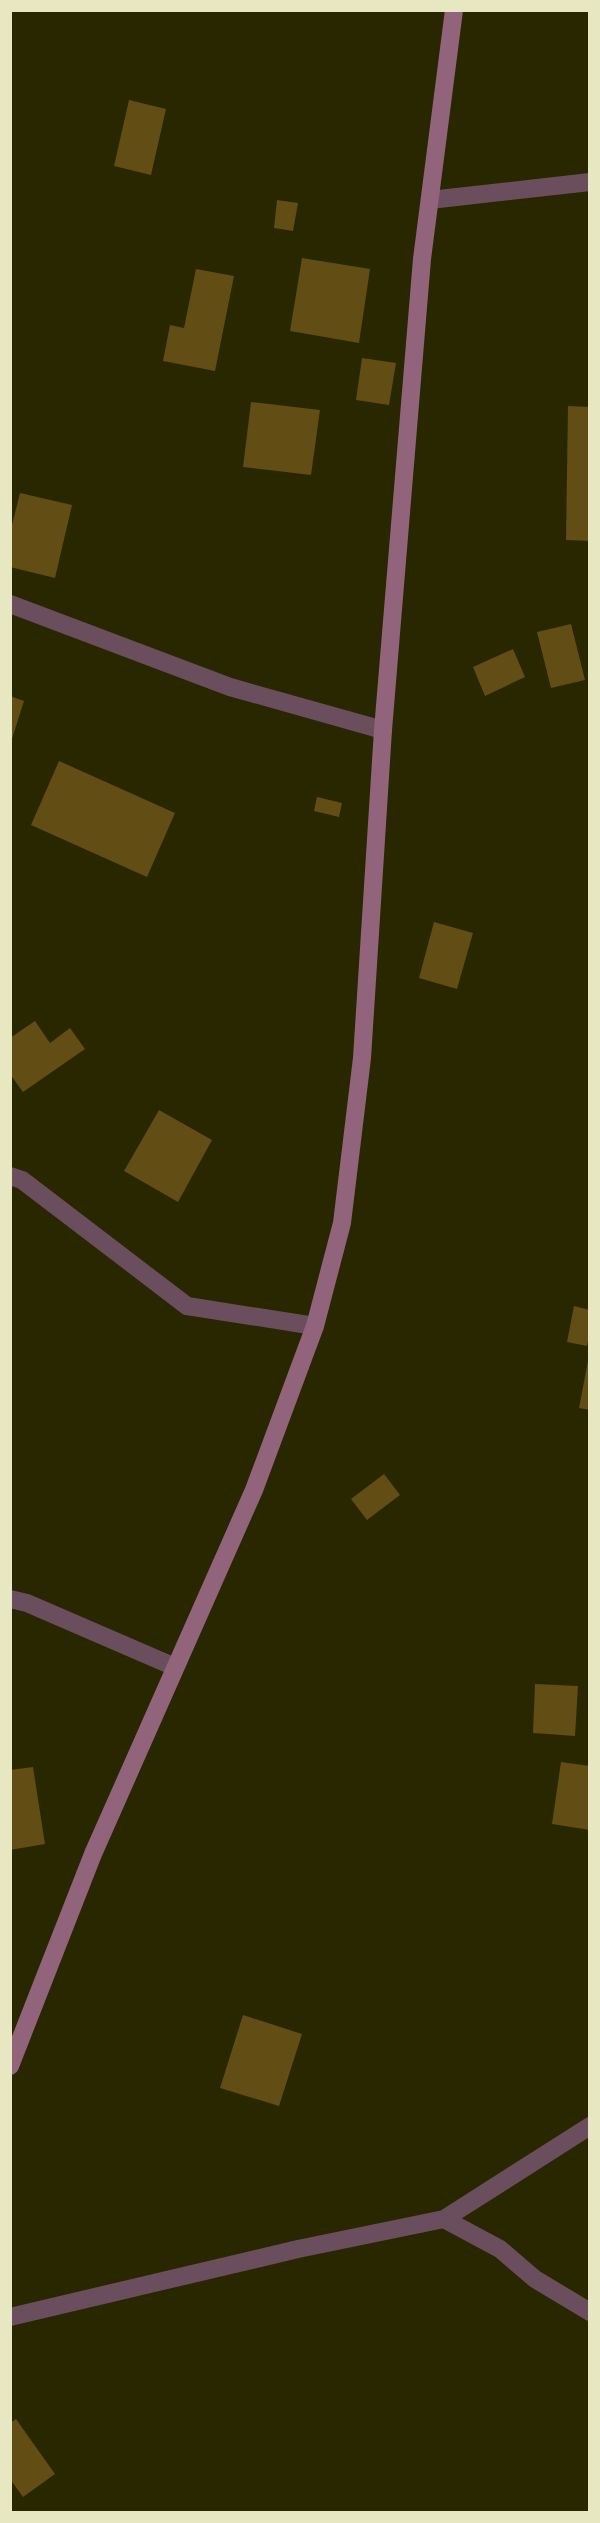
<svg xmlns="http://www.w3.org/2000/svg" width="600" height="2523" viewBox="0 0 600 2523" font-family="'PT Serif',serif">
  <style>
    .building { fill: #624d15 }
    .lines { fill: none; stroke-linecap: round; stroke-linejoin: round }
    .lane { stroke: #6b4e5d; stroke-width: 18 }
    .street { stroke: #6b4e5d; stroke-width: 18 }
    .secondary { stroke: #91647b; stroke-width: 18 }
  </style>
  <rect width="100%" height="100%" fill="#292700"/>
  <!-- building -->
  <path class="building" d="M129 100 166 109 151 175 114 166Z
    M277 200 298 203 293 231 274 228Z
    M302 258 370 269 359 343 290 331Z
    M196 269 234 276 215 371 163 361 170 325 184 328Z
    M362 358 396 363 389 405 356 400Z
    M251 402 320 410 311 475 243 467Z
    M568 406 590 407V541L566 540Z
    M20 493 72 505 55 578 10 567V533Z
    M571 624 585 680 551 688 537 632Z
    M513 649 525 677 485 696 473 667Z
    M10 696 24 701 11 742H10Z
    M59 761 175 813 147 877 31 825Z
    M317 797 342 803 339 817 314 811Z
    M434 922 473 933 457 989 419 978Z
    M35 1021 50 1043 70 1028 85 1049 23 1092 10 1074V1038Z
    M159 1110 212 1140 178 1202 124 1171Z
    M574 1306 590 1310V1332L587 1346 567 1342Z
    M588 1361H590V1410L579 1408Z
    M384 1474 400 1495 367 1520 351 1499Z
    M535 1684 578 1686 575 1736 533 1733Z
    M561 1762 590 1766V1830L552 1824Z
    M33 1767 45 1844 10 1850V1770Z
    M243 2015 302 2034 279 2106 220 2088Z
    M16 2419 55 2474 23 2497 10 2479V2423Z"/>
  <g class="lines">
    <!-- lane -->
    <path class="lane" d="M10 1176 22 1180 187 1306 315 1326"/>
    <!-- street -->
    <path class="street" d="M430 200 590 182
      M10 604 230 687 383 730
      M10 1599 27 1603 175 1667
      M444 2219 500 2249 535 2279 590 2312
      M10 2317 298 2249 444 2219 590 2126"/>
    <!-- secondary -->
    <path class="secondary" d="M10 2066 93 1854 254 1490 315 1326 342 1223 362 1058 383 730 422 259 454 10"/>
  </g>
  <!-- border -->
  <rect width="600" height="2523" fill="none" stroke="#e7e7c2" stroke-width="24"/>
</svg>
